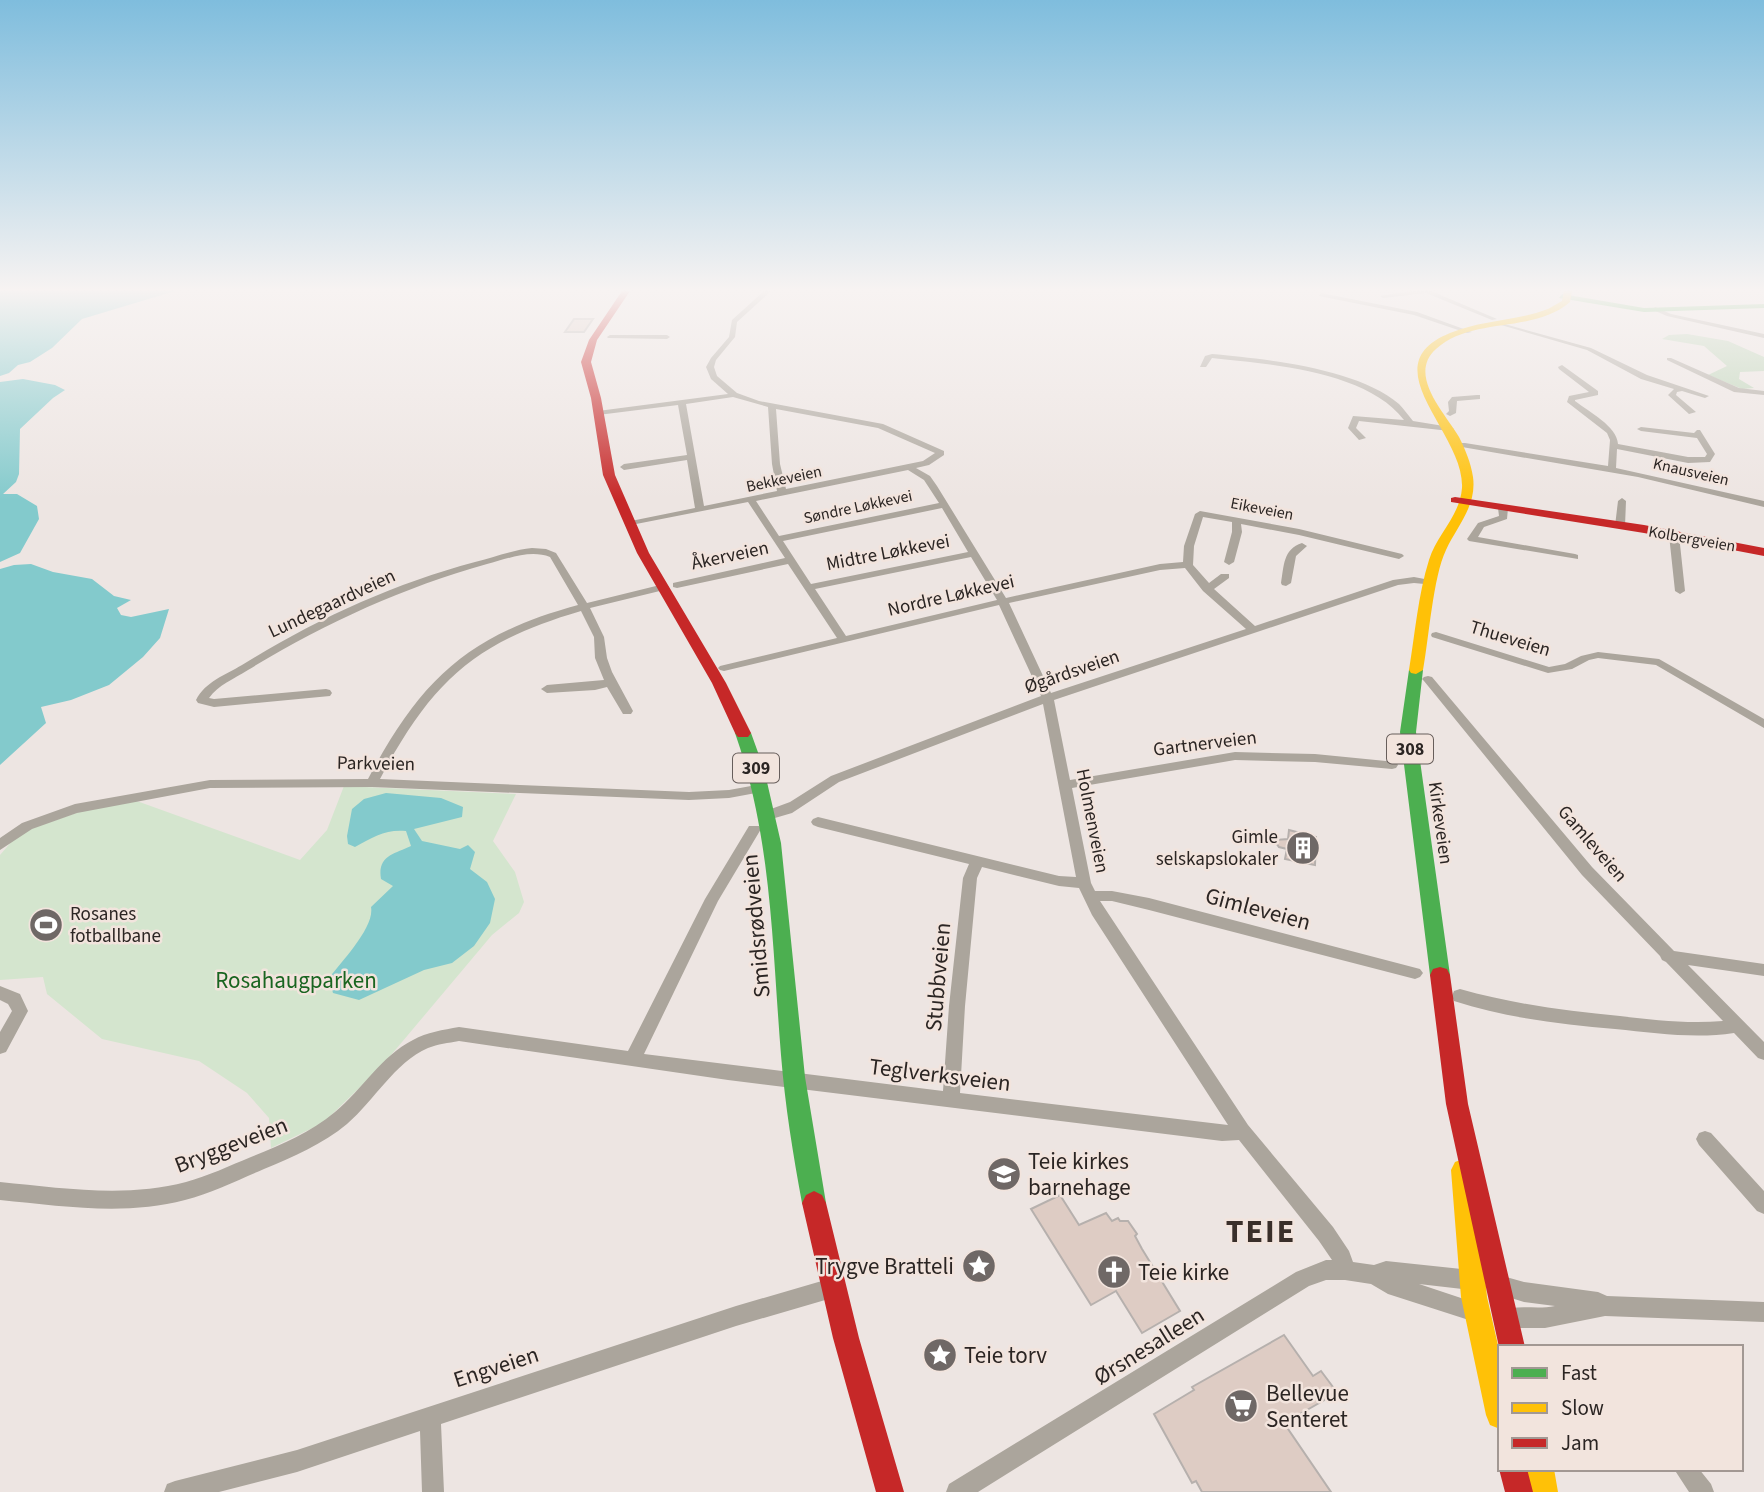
<svg xmlns="http://www.w3.org/2000/svg" width="1764" height="1492" viewBox="0 0 1764 1492" font-family="'Source Sans 3',sans-serif">
  <style>
    .green { fill: #d4e5ce }
    .forest { fill: #b9d3b4 }
    .water { fill: #83cacc }
    .building { fill: #deccc4; stroke: #b6b0ad; stroke-width: 2 }
    .lines { fill: none; stroke-linecap: round; stroke-linejoin: round }
    .street { fill: #aba59c; fill-rule: evenodd }
    .fast { fill: #4caf50; fill-rule: evenodd }
    .slow { fill: #ffc107; fill-rule: evenodd }
    .jam { fill: #c62828; fill-rule: evenodd }
    .labels { text-anchor: middle; dominant-baseline: central; stroke-width: 5; stroke-linejoin: round; paint-order: stroke }
    .far-street-label { font-size: 16px; fill: #2b2523; stroke: #f2e4dd }
    .shield { fill: #f2e4dd; stroke: #675e5b; stroke-width: 2 }
    .shield-label { font-size: 18px; font-weight: bold; fill: #2b2523 }
    .street-label { font-size: 19px; fill: #2b2523; stroke: #f2e4dd }
    .poi-label { font-size: 19px; fill: #2b2523; stroke: #f2e4dd; text-anchor: end }
    .near-street-label { font-size: 23px; fill: #2b2523; stroke: #f2e4dd }
    .near-park-label { font-size: 23px; fill: #196520; stroke: #f2e4dd }
    .near-poi-label { font-size: 23px; fill: #2b2523; stroke: #f2e4dd; text-anchor: start }
    .near-district-label { font-size: 32px; font-weight: bold; letter-spacing: 2px; fill: #3a2f2a; stroke: #f2e4dd }
  </style>
  <rect width="100%" height="100%" fill="#ede5e2"/>
  <!-- green -->
  <path class="green" d="M344 786 516 794 493 841 515 872 524 902 519 913 492 935 381 1067 323 1123 271 1148 269 1118 247 1093 199 1061 102 1039 47 994 43 977 0 980V855L13 840 27 830 82 811 134 800 300 860 327 830Z"/>
  <!-- forest -->
  <path class="forest" d="M1687 334 1728 341 1764 357V371L1740 372 1739 379 1754 388 1742 389 1708 375 1727 366 1704 346 1662 339 1669 335Z"/>
  <!-- water -->
  <path class="water" d="M0 291H175L82 319 52 348 30 362 18 365 9 373 0 376Z
    M23 379 55 385 65 390 53 398 20 429 19 474 16 482 3 494H17L37 506 39 519 20 553 0 562V382Z
    M31 564 53 572 92 579 114 596 131 600 117 608 121 615 131 617 169 609 160 638 143 657 109 685 71 700 41 707 46 723 0 765V569L14 565Z
    M386 793 441 798 463 807 462 817 414 829 422 841 460 849 468 845 475 852 470 869 487 882 495 899 490 923 474 946 452 963 424 970 359 1000 333 993 329 978C341 962 375 927 371 907L393 886 381 879C377 856 394 854 411 846L406 831C386 829 373 837 355 847L348 844 347 836 352 809 364 799Z"/>
  <!-- building -->
  <path class="building" d="M574 319H593L584 332H565Z
    M1289 830 1316 837 1315 865 1285 859 1287 849 1279 847 1274 840 1288 839Z
    M1060 1195 1079 1225 1106 1213 1112 1221 1118 1218 1120 1221H1128L1137 1234 1135 1236 1142 1249 1180 1311 1142 1333 1116 1291 1091 1305 1031 1209Z
    M1284 1335 1313 1376 1321 1371 1336 1391 1328 1398 1284 1423 1331 1492H1202L1196 1481 1192 1483 1154 1414 1194 1390 1192 1387Z"/>
  <g class="lines">
    <!-- street -->
    <path class="street" d="M764 291H771L737 322 735 337 716 360 714 367 717 376 737 393 759 401 883 424 944 451V455L929 465 916 468 930 476 937 486 1006 598 1160 564 1183 562 1184 546 1195 514 1200 511 1299 529 1402 554 1404 556 1399 559 1299 535 1241 524 1242 532 1234 562 1229 565 1224 562 1232 532V522L1203 517 1194 546 1193 565 1209 583 1221 574H1229V578L1214 589 1255 626 1393 580 1414 577 1435 581V585L1414 583 1398 585 1054 700 1070 780 1235 752 1315 754 1396 762 1398 765 1396 768 1392 769 1315 762 1235 760 1072 788 1091 883 1095 891H1112L1149 898 1420 969 1423 973 1420 977 1415 979 1149 910 1112 901H1100L1248 1125 1333 1227 1349 1251 1353 1262 1374 1265 1386 1261 1471 1270 1478 1273 1481 1280 1478 1287 1471 1290 1419 1284 1482 1305 1485 1312 1482 1319 1475 1322 1388 1294 1371 1284 1345 1280H1326L1309 1286 978 1492H946L949 1484 1296 1272 1326 1260H1332L1319 1241 1239 1140 1222 1141 728 1080 459 1041C448 1043 438 1044 428 1048 394 1063 375 1100 347 1124 323 1144 293 1157 264 1169 238 1180 212 1193 185 1200 125 1216 61 1206 0 1200V1182C61 1188 126 1198 186 1182 208 1176 229 1166 251 1157 280 1145 310 1133 335 1112 362 1090 381 1056 413 1040 427 1032 443 1030 459 1027L628 1051 705 899 749 826H759L761 829 718 901 644 1054 943 1091 949 1006 963 878 969 864 818 827 813 825 811 822 813 819 818 817 1059 876 1076 877 1043 704 839 782 792 813 768 820 763 818 761 815 763 812 790 802 831 776 1041 696 999 605 724 671 720 670 718 668 720 666 837 638 788 564 677 588 673 587V583L785 558 748 502 626 526V522L695 508 687 460 624 470 620 467 624 464 687 455 678 405 598 415 594 413 598 411 728 394 711 379 706 367 711 358 729 337 732 320ZM733 397 768 407 772 464 777 491 704 506 686 404ZM776 409 878 428 935 453 923 461 786 489 780 464ZM908 470 924 480 939 503 779 536 756 501ZM942 508 968 552 811 584 783 541ZM971 557 997 600 846 636 815 589ZM1185 568 1203 591 1246 629 1051 693 1009 603 1160 570ZM982 867 1059 886 1079 888 1092 915 1228 1125 960 1093 965 1006 977 878Z
      M1411 291H1431L1497 319 1492 320 1426 293 1383 298 1380 296Z
      M1321 293 1417 312 1472 332 1467 333 1414 315 1319 296Z
      M1655 307 1671 314 1764 334V338L1667 316 1653 310Z
      M1501 323 1591 348 1647 375 1709 396 1705 398 1682 391 1677 392 1676 395 1696 412 1689 414 1668 395 1674 389 1641 379 1587 350 1501 325Z
      M610 335H667L670 337 667 339 608 338 607 337Z
      M1212 354C1266 359 1357 368 1399 404 1404 409 1408 415 1413 421L1450 427 1454 429 1450 431 1359 421 1356 428 1366 438 1359 440 1348 428 1353 416 1404 420C1367 371 1269 364 1212 358L1206 367H1200L1205 356Z
      M1667 358H1671L1739 388 1764 391V395L1734 392 1667 360Z
      M1562 365 1598 391V395L1575 400V401C1589 412 1617 426 1618 444L1688 457H1705L1707 454 1697 438 1641 431 1637 429 1641 427 1694 433 1697 430H1700L1715 454 1710 462 1688 463 1617 449 1616 468 1764 501V507L1638 477 1462 447V443H1465L1608 466 1610 440 1607 433 1567 402 1569 396 1589 392 1559 369 1558 367Z
      M1477 395H1480V399L1457 401 1456 413 1450 416 1446 414 1449 411 1448 402 1452 397Z
      M1622 498 1626 501 1625 526 1620 529 1615 526 1618 501Z
      M1503 505 1508 508 1507 519 1484 527 1478 537 1575 554 1578 555V559L1469 541 1467 539 1478 523 1499 516 1498 508Z
      M1674 532 1679 535 1685 591 1680 594 1675 591 1669 535Z
      M1302 543 1307 546 1296 556 1291 583 1286 586 1282 585 1281 583C1284 566 1283 549 1302 543Z
      M532 548 546 549 556 553 587 603 664 584 669 587 668 589 590 608 604 637 607 658 612 672 633 711 631 714H623L607 687 595 690 547 693 541 689 547 685 604 680 595 658 594 637 581 611C475 642 432 681 380 779L689 792 729 790 762 784 767 785 768 788 767 791 729 798 689 800 372 787 210 788 77 813 32 829 0 850V838L22 823 75 804 210 780 368 779C421 679 468 635 578 605L550 557C530 549 507 559 487 564 402 588 323 624 248 670 234 679 218 685 209 698L214 699 326 689 330 690 332 693 330 696 214 707 198 703 196 700C205 682 225 675 242 665 315 620 392 584 475 562 494 557 513 550 532 548Z
      M1436 632 1549 667 1565 664 1581 656 1598 652 1659 659 1764 719V728L1656 665 1598 658 1589 660 1572 669 1548 673 1432 637 1431 635 1432 633Z
      M1428 676 1432 677 1592 867 1674 951 1764 964V976L1688 965 1764 1042V1060L1758 1058 1734 1033C1695 1039 1655 1033 1615 1029 1561 1024 1506 1018 1454 1001L1452 996 1454 991 1460 989C1513 1004 1566 1011 1620 1016 1654 1020 1688 1024 1723 1021L1666 962 1662 960 1660 956 1582 875 1424 681 1422 679 1424 677Z
      M0 986 20 994 28 1011 6 1052 0 1054V1032L12 1011 8 1004 0 1000Z
      M1705 1131 1711 1133 1764 1191V1214L1757 1211 1699 1145 1696 1139 1699 1133Z
      M1499 1275 1524 1282 1598 1292 1607 1296 1764 1302V1322L1605 1316 1545 1328H1507L1500 1325 1497 1318 1500 1311C1517 1304 1537 1310 1555 1306L1524 1302 1492 1292 1489 1285 1492 1278Z
      M832 1278 839 1281 842 1288 839 1295 832 1298 736 1326 441 1424 444 1492H422L420 1431 297 1472 219 1492H164L167 1484 175 1481 297 1450 736 1306Z
      M1674 1469H1699L1711 1484 1714 1492H1689Z"/>
    <!-- fast -->
    <path class="fast" d="M1562 294 1644 308 1764 304V308L1644 312 1559 298Z
      M1416 666 1423 670 1416 732 1450 975 1447 981 1440 983 1433 981 1430 975 1400 732 1409 670Z
      M743 728 751 733 764 769 781 843 805 1077 826 1203 822 1211 814 1215 806 1211 802 1203C793 1154 785 1105 781 1055 772 945 772 838 735 733Z"/>
    <!-- slow -->
    <path class="slow" d="M1564 291H1572L1570 302C1533 334 1473 316 1436 349 1407 375 1445 413 1459 437 1465 449 1471 463 1473 477 1477 506 1457 526 1446 550 1433 577 1429 638 1423 670L1416 674 1411 673 1409 670C1415 634 1418 595 1429 560 1437 534 1460 516 1462 488 1465 432 1369 366 1450 333 1481 320 1516 321 1548 309L1562 301Z
      M1463 1159 1471 1162 1475 1170 1487 1297 1500 1354V1429L1490 1425 1486 1415 1461 1297 1451 1170 1455 1162Z
      M1526 1469H1554L1558 1492H1530Z"/>
    <!-- jam -->
    <path class="jam" d="M622 291H630L597 340 591 362 601 398 615 475 649 553 726 683 751 733 748 737H738L735 733 712 683 637 553 603 475 591 398 581 362 589 340Z
      M1455 497 1644 525 1764 548V556L1644 533 1451 502V498Z
      M1440 967 1447 969 1450 975 1468 1104 1525 1347H1500V1349L1499 1347 1446 1104 1430 975 1433 969Z
      M814 1191 822 1195 826 1203 859 1338 904 1492H876L833 1338 802 1203 806 1195Z
      M1500 1467V1469H1527L1533 1492H1505L1499 1469Z"/>
  </g>
  <!-- sky -->
  <linearGradient id="sky" x2="0" y2="1"><stop stop-color="#7fbddd"/><stop offset="0.58" stop-color="#f7f3f2"/><stop offset="1" stop-color="#f7f3f2" stop-opacity="0"/></linearGradient>
  <rect width="1764" height="500" fill="url(#sky)"/>
  <!-- icons -->
  <defs>
    <g id="building-disc" transform="scale(1.75)"><circle r="9.5" fill="#6f6866" stroke="#f2e4dd"/><path d="M-4-6H4V6H1V3H-1V6H-4ZM-2.5-4.3h1.7v1.8h-1.7ZM.8-4.3h1.7v1.8H.8ZM-2.5-1h1.7V.8h-1.7ZM.8-1h1.7V.8H.8Z" fill="#fff"/></g>
    <g id="stadium-disc" transform="scale(1.75)"><circle r="9.5" fill="#6f6866" stroke="#f2e4dd"/><path d="M0-5a6.5 5 0 1 0 0 10a6.5 5 0 1 0 0-10ZM-3.5-1.8h7v3.6h-7Z" fill="#fff"/></g>
    <g id="school-disc" transform="scale(1.75)"><circle r="9.5" fill="#6f6866" stroke="#f2e4dd"/><path d="M0-5L7-2L0 1L-7-2ZM-4 1L0 2.5L4 1V4Q0 6-4 4Z" fill="#fff"/></g>
    <g id="sight-disc" transform="scale(1.75)"><circle r="9.5" fill="#6f6866" stroke="#f2e4dd"/><path d="M0-6L1.8-2.2L6-1.7L2.9 1.2L3.7 5.4L0 3.3L-3.7 5.4L-2.9 1.2L-6-1.7L-1.8-2.2Z" fill="#fff"/></g>
    <g id="church-disc" transform="scale(1.75)"><circle r="9.5" fill="#6f6866" stroke="#f2e4dd"/><path d="M-1.2-6h2.4v3.5h3.3v2.4h-3.3V6h-2.4V-.1h-3.3v-2.4h3.3Z" fill="#fff"/></g>
    <g id="supermarket-disc" transform="scale(1.75)"><circle r="9.5" fill="#6f6866" stroke="#f2e4dd"/><path d="M-6-5.5h2.5l.6 2H6L4.5 2H-2.5L-4.4-4H-6ZM-1.5 3.2a1.3 1.3 0 1 0 .1 0ZM3 3.2a1.3 1.3 0 1 0 .1 0Z" fill="#fff"/></g>
  </defs>
  <g fill-rule="evenodd">
    <use href="#building-disc" x="1303" y="848"/>
    <use href="#stadium-disc" x="46" y="925"/>
    <use href="#school-disc" x="1004" y="1174"/>
    <use href="#sight-disc" x="979" y="1266"/>
    <use href="#church-disc" x="1114" y="1272"/>
    <use href="#sight-disc" x="940" y="1355"/>
    <use href="#supermarket-disc" x="1241" y="1406"/>
  </g>
  <g class="labels">
    <!-- far-street labels -->
    <g class="far-street-label">
      <text transform="translate(1691 472) rotate(13)">Knausveien</text>
      <text transform="translate(784 479) rotate(-12)">Bekkeveien</text>
      <text transform="translate(858 507) rotate(-12)">Søndre Løkkevei</text>
      <text transform="translate(1262 509) rotate(11)">Eikeveien</text>
      <text transform="translate(1692 539) rotate(10)">Kolbergveien</text>
    </g>
    <!-- shield labels -->
    <g class="shield">
      <rect x="1387" y="734.5" width="46" height="29" rx="5"/>
      <rect x="733" y="753.5" width="46" height="29" rx="5"/>
    </g>
    <g class="shield-label">
      <text x="1410" y="749">308</text>
      <text x="756" y="768">309</text>
    </g>
    <!-- street labels -->
    <g class="street-label">
      <text transform="translate(888 553) rotate(-11)">Midtre Løkkevei</text>
      <text transform="translate(730 556) rotate(-12)">Åkerveien</text>
      <text transform="translate(951 596) rotate(-13)">Nordre Løkkevei</text>
      <text transform="translate(332 604) rotate(-25)">Lundegaardveien</text>
      <text transform="translate(1510 639) rotate(17)">Thueveien</text>
      <text transform="translate(1072 672) rotate(-19)">Øgårdsveien</text>
      <text transform="translate(1205 744) rotate(-7)">Gartnerveien</text>
      <text transform="translate(376 764) rotate(1)">Parkveien</text>
      <text transform="translate(1092 821) rotate(79)">Holmenveien</text>
      <text transform="translate(1440 823) rotate(82)">Kirkeveien</text>
      <text transform="translate(1592 844) rotate(49)">Gamleveien</text>
    </g>
    <!-- poi labels -->
    <g class="poi-label">
      <text x="1278" y="837">Gimle<tspan x="1278" dy="22">selskapslokaler</tspan></text>
      <text x="70" y="914" text-anchor="start">Rosanes<tspan x="70" dy="22">fotballbane</tspan></text>
    </g>
    <!-- near-street labels -->
    <g class="near-street-label">
      <text transform="translate(1258 909) rotate(15)">Gimleveien</text>
      <text transform="translate(756 926) rotate(-95)">Smidsrødveien</text>
      <text transform="translate(938 977) rotate(-85)">Stubbveien</text>
      <text transform="translate(940 1075) rotate(7)">Teglverksveien</text>
      <text transform="translate(231 1145) rotate(-21)">Bryggeveien</text>
      <text transform="translate(1149 1346) rotate(-32)">Ørsnesalleen</text>
      <text transform="translate(496 1367) rotate(-18)">Engveien</text>
    </g>
    <!-- near-park labels -->
    <g class="near-park-label">
      <text x="296" y="980">Rosahaugparken</text>
    </g>
    <!-- near-poi labels -->
    <g class="near-poi-label">
      <text x="1028" y="1161">Teie kirkes<tspan x="1028" dy="26">barnehage</tspan></text>
      <text x="954" y="1266" text-anchor="end">Trygve Bratteli</text>
      <text x="1138" y="1272">Teie kirke</text>
      <text x="964" y="1355">Teie torv</text>
      <text x="1266" y="1393">Bellevue<tspan x="1266" dy="26">Senteret</tspan></text>
    </g>
    <!-- near-district labels -->
    <g class="near-district-label">
      <text x="1261" y="1232">TEIE</text>
    </g>
  </g>
  <!-- legend -->
  <rect x="1498" y="1345" width="245" height="126" fill="#f2e4dd" stroke="#a29893" stroke-width="2"/>
  <rect x="1512" y="1368" width="35" height="10" fill="#4caf50" stroke="#a29893" stroke-width="2"/>
  <text x="1561" y="1380" font-size="21" fill="#2b2523">Fast</text>
  <rect x="1512" y="1403" width="35" height="10" fill="#ffc107" stroke="#a29893" stroke-width="2"/>
  <text x="1561" y="1415" font-size="21" fill="#2b2523">Slow</text>
  <rect x="1512" y="1438" width="35" height="10" fill="#c62828" stroke="#a29893" stroke-width="2"/>
  <text x="1561" y="1450" font-size="21" fill="#2b2523">Jam</text>
</svg>
